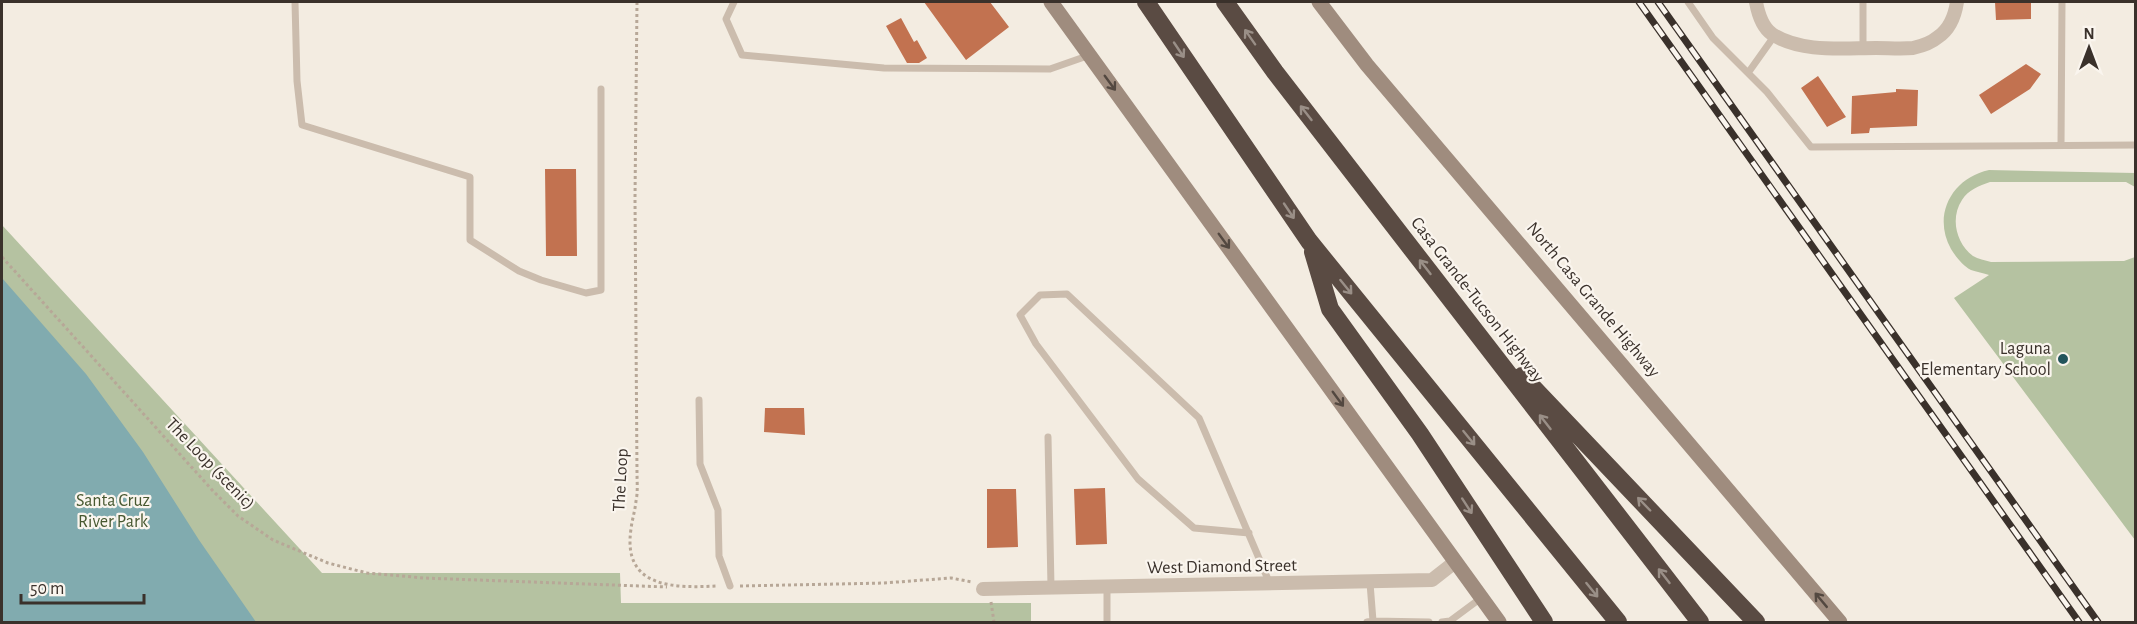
<svg xmlns="http://www.w3.org/2000/svg" width="2137" height="624" viewBox="0 0 2137 624" font-family="'Alegreya Sans',sans-serif">
  <style>
    .green { fill: #b5c2a1 }
    .water { fill: #81abaf }
    .building { fill: #c27250 }
    .lines { fill: none; stroke-linecap: round; stroke-linejoin: round }
    .path { stroke: #b7a797; stroke-width: 3; stroke-dasharray: 3 3; stroke-linecap: butt }
    .lane { stroke: #cbbcad; stroke-width: 7 }
    .street { stroke: #cbbcad; stroke-width: 14 }
    .secondary { stroke: #9f8c7e; stroke-width: 15 }
    .highway { stroke: #5a4b43; stroke-width: 18 }
    .rail-casing { stroke: #3a312b; stroke-width: 7 }
    .rail { stroke: #faf5ee; stroke-width: 4.5; stroke-dasharray: 14; stroke-linecap: butt }
    .oneway { stroke: #9a8f87 }
    .oneway2 { stroke: #534840 }
    .poi-dot { fill: #22545b; stroke: #faf5ee; stroke-width: 2 }
    .labels { text-anchor: middle; dominant-baseline: central; stroke-width: 4.5; stroke-linejoin: round; paint-order: stroke }
    .street-label { font-size: 18px; fill: #3a312b; stroke: #faf5ee }
    .poi-label { font-size: 18px; fill: #3a312b; stroke: #faf5ee; text-anchor: end }
    .park-label { font-size: 18px; fill: #475830; stroke: #faf5ee }
  </style>
  <rect width="100%" height="100%" fill="#f3ece1"/>
  <!-- green -->
  <path class="green" d="M1989 170 2135 173V187L2126 182H1990C1979 186 1968 190 1962 200 1950 218 1956 243 1973 256 1978 259 1985 260 1991 262L2124 261 2135 257V540L1954 298 1989 275C1984 273 1976 272 1971 270 1963 266 1956 257 1951 249 1932 215 1952 178 1989 170Z
    M2 225 322 573H620L621 603H1031V622H2Z"/>
  <!-- water -->
  <path class="water" d="M2 278 86 374 143 452 199 540 256 622H2Z"/>
  <!-- building -->
  <path class="building" d="M924 2H990L1009 27 966 60Z
    M1995 2H2031V19L1996 20Z
    M901 18 914 42 917 40 927 58 919 63H907L886 26Z
    M2026 64 2041 74 2030 89 1991 114 1979 95Z
    M1818 76 1846 117 1827 127 1801 88Z
    M1896 89 1918 90 1917 126 1870 128 1869 133 1851 134 1852 96 1896 92Z
    M545 169H576L577 256H546Z
    M765 408H804L805 435 764 432Z
    M1105 488 1107 544 1076 545 1074 489Z
    M987 489H1016L1018 547 987 548Z"/>
  <g class="lines">
    <!-- path -->
    <path class="path" d="M637 2 635 198 637 473C637 482 638 492 636 501 635 511 632 520 631 529 622 589 675 588 718 586
      M2 257 214 492 238 516 273 540 328 563 367 573 424 578 667 587
      M740 586 884 583 951 578 972 582
      M991 602 994 622"/>
    <!-- lane -->
    <path class="lane" d="M295 2 297 81 302 125 470 177V240L519 271 541 280 586 293 601 290V89
      M734 2 726 19 742 55 884 68 1050 69 1090 55
      M1688 2 1713 38 1767 92 1811 147 2136 145
      M1863 48V2
      M1748 73 1775 35
      M2061 145 2062 2
      M699 400 700 464 718 510 719 556 730 586
      M1048 437 1051 587
      M1249 533 1194 528 1138 479 1036 344 1020 315 1040 295 1067 294 1199 418 1270 584
      M1370 583 1373 621
      M1107 622V586
      M1367 622 1373 621 1429 622
      M1442 622 1450 621 1481 598"/>
    <!-- street -->
    <path class="street" d="M1756 2C1758 13 1762 27 1772 34 1801 53 1843 48 1876 48 1888 48 1901 49 1913 48 1922 46 1931 43 1938 37 1950 29 1955 15 1957 2
      M983 589 1432 580 1455 562"/>
    <!-- secondary -->
    <path class="secondary" d="M1051 2 1499 622
      M1319 2 1367 65 1840 622"/>
    <!-- highway -->
    <path class="highway" d="M1146 2 1309 241 1618 622
      M1225 2 1275 72 1700 622
      M1313 252 1330 309 1420 434 1544 622
      M1522 376 1756 622"/>
    <!-- rail casing -->
    <g class="rail-casing">
      <path id="rail" d="M1639 2 2079 622
        M1658 2 2098 622"/>
    </g>
    <!-- rail -->
    <use href="#rail" class="rail"/>
  </g>
  <!-- one-way arrows -->
  <defs><path id="oneway-shaft" d="M-6 0H5M1.5-3L5.5 0L1.5 3" fill="none" stroke-width="1.6" stroke-linecap="round" stroke-linejoin="round" transform="scale(1.5)"/></defs>
  <g class="oneway">
    <use href="#oneway-shaft" transform="translate(1250 37) rotate(-125)"/>
    <use href="#oneway-shaft" transform="translate(1179 50) rotate(56)"/>
    <use href="#oneway-shaft" transform="translate(1306 113) rotate(-128)"/>
    <use href="#oneway-shaft" transform="translate(1289 211) rotate(56)"/>
    <use href="#oneway-shaft" transform="translate(1425 267) rotate(-128)"/>
    <use href="#oneway-shaft" transform="translate(1346 287) rotate(51)"/>
    <use href="#oneway-shaft" transform="translate(1545 422) rotate(-128)"/>
    <use href="#oneway-shaft" transform="translate(1469 438) rotate(51)"/>
    <use href="#oneway-shaft" transform="translate(1644 504) rotate(-134)"/>
    <use href="#oneway-shaft" transform="translate(1467 506) rotate(57)"/>
    <use href="#oneway-shaft" transform="translate(1664 576) rotate(-128)"/>
    <use href="#oneway-shaft" transform="translate(1592 590) rotate(51)"/>
  </g>
  <g class="oneway2">
    <use href="#oneway-shaft" transform="translate(1110 83) rotate(54)"/>
    <use href="#oneway-shaft" transform="translate(1224 241) rotate(54)"/>
    <use href="#oneway-shaft" transform="translate(1338 399) rotate(54)"/>
    <use href="#oneway-shaft" transform="translate(1821 600) rotate(-130)"/>
  </g>
  <!-- markers -->
  <circle class="poi-dot" cx="2063" cy="359" r="6"/>
  <g class="labels">
    <!-- street labels -->
    <g class="street-label">
      <text transform="translate(1477 300) rotate(52)">Casa Grande-Tucson Highway</text>
      <text transform="translate(1593 300) rotate(50)">North Casa Grande Highway</text>
      <text transform="translate(210 464) rotate(46)">The Loop (scenic)</text>
      <text transform="translate(621 480) rotate(-87)">The Loop</text>
      <text transform="translate(1222 567) rotate(-1)">West Diamond Street</text>
    </g>
    <!-- poi labels -->
    <g class="poi-label">
      <text x="2051" y="349">Laguna<tspan x="2051" dy="21">Elementary School</tspan></text>
    </g>
    <!-- park labels -->
    <g class="park-label">
      <text x="113" y="501">Santa Cruz<tspan x="113" dy="21">River Park</tspan></text>
    </g>
  </g>
  <!-- border -->
  <rect width="2137" height="624" fill="none" stroke="#3a312b" stroke-width="6"/>
  <!-- north arrow -->
  <g transform="translate(2089 48)" stroke="#faf5ee" stroke-width="4.5" paint-order="stroke">
  <path d="M0-4.5L10 22L0 15L-10 22Z" fill="#3a312b"/>
  <text y="-9" font-size="16" font-weight="bold" text-anchor="middle" fill="#3a312b">N</text>
  </g>
  <!-- scale -->
  <path d="M21 594v9h123v-9" fill="none" stroke="#3a312b" stroke-width="3"/>
  <text x="30" y="594" font-size="18" fill="#3a312b" stroke="#faf5ee" stroke-width="4.5" paint-order="stroke">50 m</text>
</svg>
